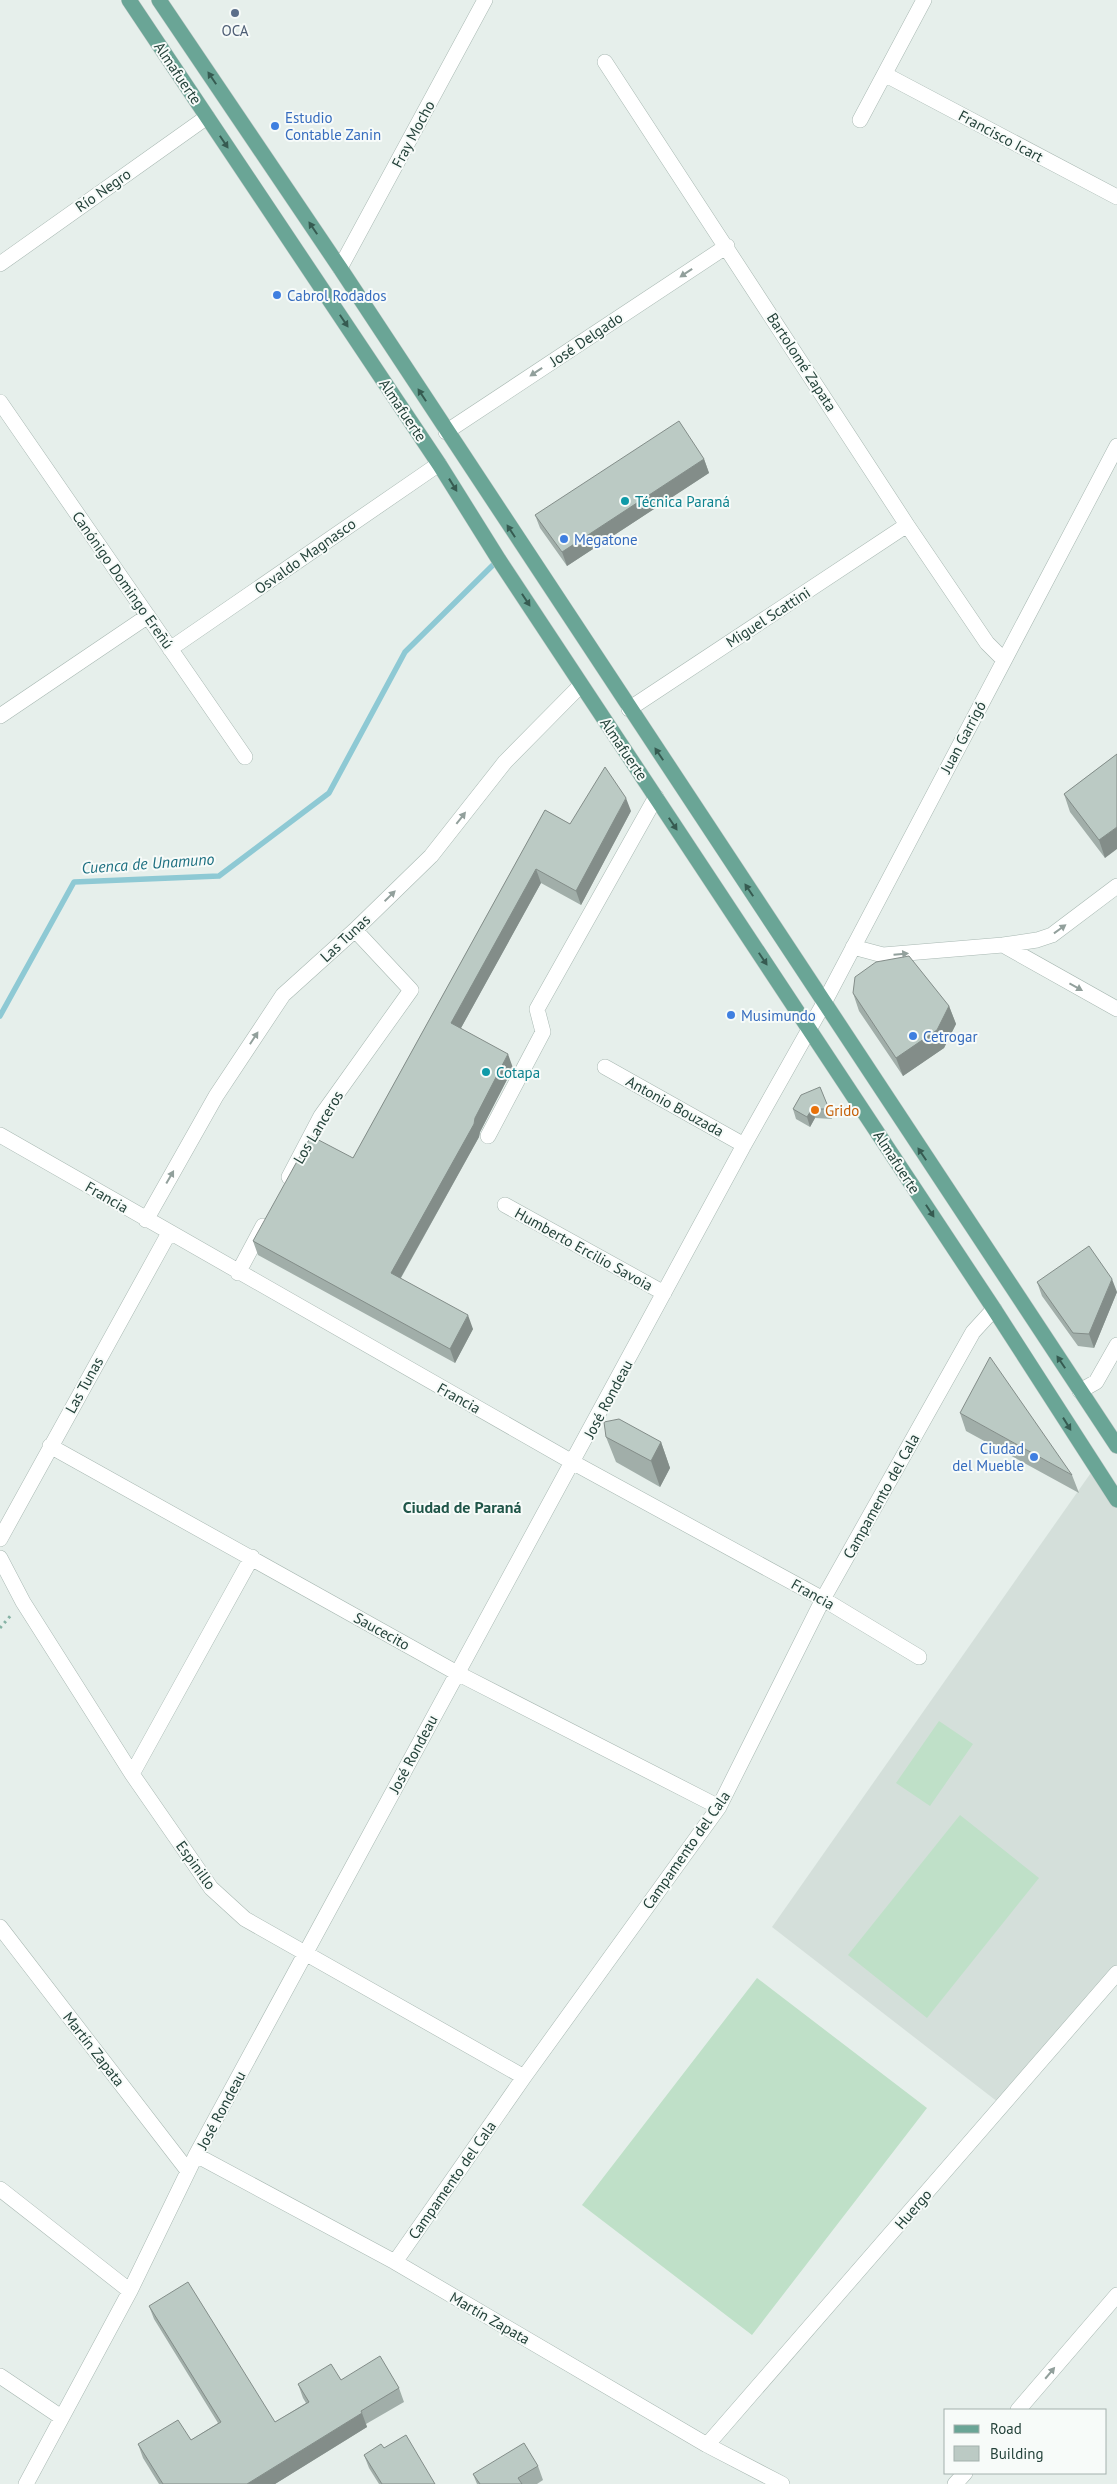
<svg xmlns="http://www.w3.org/2000/svg" width="1117" height="2484" viewBox="0 0 1117 2484" font-family="'PT Sans',sans-serif">
  <style>
    .built { fill: #d4dfda }
    .grass { fill: #bfe0c8 }
    .lines { fill: none; stroke-linecap: round; stroke-linejoin: round }
    .stream { stroke: #8ec9d4; stroke-width: 5.5 }
    .minor-casing { stroke: #a8b8b2; stroke-width: 16 }
    .major-casing { stroke: #c2cac8; stroke-width: 16 }
    .path { stroke: #86b3a5; stroke-width: 3; stroke-dasharray: 2.5 4; stroke-linecap: butt }
    .minor { stroke: #fff; stroke-width: 15 }
    .major { stroke: #6aa596; stroke-width: 15 }
    .wall { fill: #a1aea9 }
    .shaded-wall { fill: #838d89 }
    .building { fill: #bbcac4; stroke: #838d89 }
    .oneway { fill: #365b51 }
    .oneway2 { fill: #92a09c }
    .service-dot { fill: #5c6f8a; stroke: #f7fbf9; stroke-width: 2 }
    .shop-dot { fill: #3f7fe0; stroke: #f7fbf9; stroke-width: 2 }
    .culture-dot { fill: #0f9aa8; stroke: #f7fbf9; stroke-width: 2 }
    .food-dot { fill: #e8710a; stroke: #f7fbf9; stroke-width: 2 }
    .labels { text-anchor: middle; dominant-baseline: central; stroke-width: 4; stroke-linejoin: round; paint-order: stroke }
    .service-label { font-size: 15px; fill: #4e5e75; stroke: #f7fbf9 }
    .street-label { font-size: 15px; fill: #24423a; stroke: #f7fbf9 }
    .shop-label { font-size: 15px; fill: #366cbe; stroke: #f7fbf9; text-anchor: start }
    .culture-label { font-size: 15px; fill: #0d838f; stroke: #f7fbf9; text-anchor: start }
    .food-label { font-size: 15px; fill: #c56008; stroke: #f7fbf9; text-anchor: start }
    .water-label { font-size: 16px; font-style: italic; fill: #1c6f80; stroke: #f7fbf9 }
    .neighbourhood-label { font-size: 16px; font-weight: bold; fill: #1f5548; stroke: #f7fbf9 }
  </style>
  <rect width="100%" height="100%" fill="#e6efeb"/>
  <!-- built -->
  <path class="built" d="M1095 1467 1117 1500V1973L1003 2106 772 1927Z"/>
  <!-- grass -->
  <path class="grass" d="M939 1721 973 1744 930 1806 896 1783Z
    M960 1815 1039 1878 927 2018 848 1955Z
    M757 1978 927 2108 752 2335 582 2205Z"/>
  <g class="lines">
    <!-- stream -->
    <path class="stream" d="M0 1016 74 882 219 876 329 793 405 652 497 561"/>
    <!-- minor casing -->
    <g class="minor-casing">
      <path id="minor" d="M605 62 907 525 987 643 1004 660
        M886 75 1117 197
        M860 120 924 0
        M0 264 207 117
        M340 268 485 0
        M0 402 245 757
        M446 432 727 246
        M170 649 439 464
        M629 709 907 525
        M0 716 148 616
        M1003 945 1117 1009
        M853 947 883 955 1003 945 1037 940 1052 935 1117 886
        M605 1067 744 1145
        M0 1135 574 1463 823 1599 919 1657
        M488 1136 543 1032 537 1009 656 797
        M289 1177 321 1116 411 990 355 930
        M505 1205 664 1293
        M146 1220 216 1096 283 995 355 930 431 856 505 762 581 685
        M238 1273 263 1226
        M1080 1391 1096 1382 1117 1345
        M50 1446 457 1673 719 1807
        M0 1539 169 1233
        M0 1558 23 1602 132 1774 211 1888 245 1919 524 2077
        M132 1774 252 1557
        M0 1927 188 2171
        M196 2155 395 2262 707 2445 782 2484
        M0 2189 130 2291
        M395 2262 524 2077 719 1807 823 1599 973 1332 994 1309
        M0 2376 61 2417
        M1018 2410 1117 2295
        M707 2445 1117 1973
        M26 2484 130 2291 196 2155 744 1145 824 1003 1117 446
        M955 2484 965 2473"/>
    </g>
    <!-- major casing -->
    <g class="major-casing">
      <path id="major" d="M129 0 439 464 499 560 994 1309 1117 1500
        M159 0 340 268 1117 1446"/>
    </g>
    <!-- path -->
    <path class="path" d="M0 1628 12 1614"/>
    <!-- minor -->
    <use href="#minor" class="minor"/>
    <!-- major -->
    <use href="#major" class="major"/>
  </g>
  <!-- wall -->
  <path class="wall" d="M704 459 709 473 567 566 540 528 535 515Z
    M1117 754 1105 858 1070 812 1064 794Z
    M545 810 570 824 631 811 581 905 541 883 461 1028 513 1068 480 1132 479 1137 401 1278 473 1329 455 1363 258 1255 253 1241 353 1158Z
    M853 993 949 1006 956 1024 944 1048 903 1076 859 1011Z
    M820 1087 832 1119 815 1118 810 1127 796 1119 793 1109Z
    M1037 1282 1117 1292 1094 1348 1078 1346 1042 1296Z
    M960 1413 1072 1475 1079 1493 966 1431Z
    M606 1437 661 1442 670 1468 660 1487 616 1462Z
    M149 2306 275 2422 306 2403 303 2398 298 2384 341 2380 399 2388 404 2402 366 2424 367 2427 275 2484H159L143 2458 138 2444 191 2440 218 2423 154 2319Z
    M384 2448 435 2484H379L369 2468 364 2455Z
    M538 2466 543 2480 537 2484H477L473 2474Z"/>
  <!-- shaded-wall -->
  <path class="shaded-wall" d="M704 459 709 473 567 566 562 552Z
    M626 798 631 811 581 905 576 891Z
    M1117 827V849L1105 858 1099 840Z
    M536 869 541 883 456 1037 451 1023Z
    M949 1006 956 1024 944 1048 903 1076 896 1058Z
    M508 1054 513 1068 480 1132 479 1137 396 1286 391 1273Z
    M812 1109 815 1118 810 1127 807 1117Z
    M1112 1279 1117 1292 1094 1348 1089 1334Z
    M468 1315 473 1329 455 1363 450 1349Z
    M661 1442 670 1468 660 1487 651 1461Z
    M362 2413 367 2427 275 2484H247Z"/>
  <!-- building -->
  <path class="building" d="M679 421 704 459 562 552 535 515Z
    M1117 754V827L1099 840 1064 794Z
    M605 767 626 798 576 891 536 869 451 1023 508 1054 475 1118 474 1124 391 1273 468 1315 450 1349 253 1241 311 1136 353 1158 545 810 570 824Z
    M909 956 949 1006 937 1030 896 1058 853 993 855 977 876 962Z
    M820 1087 829 1109H812L807 1117 793 1109 801 1095Z
    M1089 1246 1112 1279 1089 1334 1073 1333 1037 1282Z
    M990 1357 1072 1475 960 1413Z
    M619 1419 661 1442 651 1461 606 1437 604 1422Z
    M188 2282 275 2422 309 2402 298 2384 331 2364 341 2380 380 2356 399 2388 361 2411 362 2413 247 2484H163L138 2444 178 2420 191 2440 221 2422 149 2306Z
    M406 2435 435 2484H382L364 2455 381 2444 384 2448Z
    M524 2443 538 2466 518 2478 522 2484H480L473 2474Z"/>
  <!-- one-way arrows -->
  <defs><path id="oneway-solid" d="M-6-.8H1V-3.2L6.5 0L1 3.2V.8H-6Z" transform="scale(1.25)"/></defs>
  <g class="oneway">
    <use href="#oneway-solid" transform="translate(212 78) rotate(-124)"/>
    <use href="#oneway-solid" transform="translate(224 142) rotate(56)"/>
    <use href="#oneway-solid" transform="translate(313 228) rotate(-124)"/>
    <use href="#oneway-solid" transform="translate(344 321) rotate(56)"/>
    <use href="#oneway-solid" transform="translate(422 395) rotate(-123)"/>
    <use href="#oneway-solid" transform="translate(453 485) rotate(58)"/>
    <use href="#oneway-solid" transform="translate(511 531) rotate(-123)"/>
    <use href="#oneway-solid" transform="translate(526 600) rotate(57)"/>
    <use href="#oneway-solid" transform="translate(659 754) rotate(-124)"/>
    <use href="#oneway-solid" transform="translate(673 824) rotate(56)"/>
    <use href="#oneway-solid" transform="translate(749 890) rotate(-124)"/>
    <use href="#oneway-solid" transform="translate(763 959) rotate(56)"/>
    <use href="#oneway-solid" transform="translate(922 1154) rotate(-124)"/>
    <use href="#oneway-solid" transform="translate(930 1211) rotate(57)"/>
    <use href="#oneway-solid" transform="translate(1061 1362) rotate(-124)"/>
    <use href="#oneway-solid" transform="translate(1067 1424) rotate(58)"/>
  </g>
  <g class="oneway2">
    <use href="#oneway-solid" transform="translate(686 273) rotate(146)"/>
    <use href="#oneway-solid" transform="translate(536 372) rotate(146)"/>
    <use href="#oneway-solid" transform="translate(461 818) rotate(-52)"/>
    <use href="#oneway-solid" transform="translate(390 896) rotate(-44)"/>
    <use href="#oneway-solid" transform="translate(1060 929) rotate(-36)"/>
    <use href="#oneway-solid" transform="translate(901 954) rotate(-5)"/>
    <use href="#oneway-solid" transform="translate(1076 987) rotate(29)"/>
    <use href="#oneway-solid" transform="translate(254 1038) rotate(-57)"/>
    <use href="#oneway-solid" transform="translate(170 1177) rotate(-60)"/>
    <use href="#oneway-solid" transform="translate(1050 2373) rotate(-50)"/>
  </g>
  <!-- markers -->
  <circle class="service-dot" cx="235" cy="13" r="5"/>
  <g class="shop-dot">
    <circle cx="275" cy="126" r="5"/>
    <circle cx="277" cy="295" r="5"/>
    <circle cx="564" cy="539" r="5"/>
    <circle cx="731" cy="1015" r="5"/>
    <circle cx="913" cy="1036" r="5"/>
    <circle cx="1034" cy="1457" r="5"/>
  </g>
  <g class="culture-dot">
    <circle cx="625" cy="501" r="5"/>
    <circle cx="486" cy="1072" r="5"/>
  </g>
  <circle class="food-dot" cx="815" cy="1110" r="5"/>
  <g class="labels">
    <!-- service labels -->
    <g class="service-label">
      <text x="235" y="30">OCA</text>
    </g>
    <!-- street labels -->
    <g class="street-label">
      <text transform="translate(178 73) rotate(56)">Almafuerte</text>
      <text transform="translate(413 134) rotate(-62)">Fray Mocho</text>
      <text transform="translate(1001 136) rotate(28)">Francisco Icart</text>
      <text transform="translate(103 190) rotate(-35)">Río Negro</text>
      <text transform="translate(586 339) rotate(-34)">José Delgado</text>
      <text transform="translate(802 362) rotate(57)">Bartolomé Zapata</text>
      <text transform="translate(403 410) rotate(56)">Almafuerte</text>
      <text transform="translate(305 556) rotate(-35)">Osvaldo Magnasco</text>
      <text transform="translate(123 580) rotate(55)">Canónigo Domingo Ereñú</text>
      <text transform="translate(768 617) rotate(-33)">Miguel Scattini</text>
      <text transform="translate(963 737) rotate(-62)">Juan Garrigó</text>
      <text transform="translate(624 749) rotate(56)">Almafuerte</text>
      <text transform="translate(345 938) rotate(-43)">Las Tunas</text>
      <text transform="translate(675 1106) rotate(29)">Antonio Bouzada</text>
      <text transform="translate(318 1127) rotate(-59)">Los Lanceros</text>
      <text transform="translate(897 1162) rotate(57)">Almafuerte</text>
      <text transform="translate(107 1197) rotate(30)">Francia</text>
      <text transform="translate(584 1249) rotate(29)">Humberto Ercilio Savoia</text>
      <text transform="translate(84 1385) rotate(-61)">Las Tunas</text>
      <text transform="translate(459 1398) rotate(29)">Francia</text>
      <text transform="translate(608 1399) rotate(-62)">José Rondeau</text>
      <text transform="translate(881 1496) rotate(-61)">Campamento del Cala</text>
      <text transform="translate(813 1594) rotate(29)">Francia</text>
      <text transform="translate(382 1631) rotate(29)">Saucecito</text>
      <text transform="translate(413 1754) rotate(-62)">José Rondeau</text>
      <text transform="translate(686 1850) rotate(-55)">Campamento del Cala</text>
      <text transform="translate(196 1865) rotate(54)">Espinillo</text>
      <text transform="translate(94 2049) rotate(52)">Martín Zapata</text>
      <text transform="translate(221 2110) rotate(-62)">José Rondeau</text>
      <text transform="translate(452 2180) rotate(-55)">Campamento del Cala</text>
      <text transform="translate(913 2209) rotate(-49)">Huergo</text>
      <text transform="translate(490 2318) rotate(30)">Martín Zapata</text>
    </g>
    <!-- shop labels -->
    <g class="shop-label">
      <text x="285" y="117">Estudio<tspan x="285" dy="17">Contable Zanin</tspan></text>
      <text x="287" y="295">Cabrol Rodados</text>
      <text x="574" y="539">Megatone</text>
      <text x="741" y="1015">Musimundo</text>
      <text x="923" y="1036">Cetrogar</text>
      <text x="1024" y="1448" text-anchor="end">Ciudad<tspan x="1024" dy="17">del Mueble</tspan></text>
    </g>
    <!-- culture labels -->
    <g class="culture-label">
      <text x="635" y="501">Técnica Paraná</text>
      <text x="496" y="1072">Cotapa</text>
    </g>
    <!-- food labels -->
    <g class="food-label">
      <text x="825" y="1110">Grido</text>
    </g>
    <!-- water labels -->
    <g class="water-label">
      <text transform="translate(148 863) rotate(-4)">Cuenca de Unamuno</text>
    </g>
    <!-- neighbourhood labels -->
    <g class="neighbourhood-label">
      <text x="462" y="1507">Ciudad de Paraná</text>
    </g>
  </g>
  <!-- legend -->
  <rect x="944" y="2409" width="162" height="65" fill="#f7fbf9" stroke="#a3b1ad"/>
  <rect x="954" y="2425" width="25" height="8" fill="#6aa596" stroke="#a3b1ad"/>
  <text x="990" y="2434" font-size="15" fill="#24423a">Road</text>
  <rect x="954" y="2446" width="25" height="15" fill="#bbcac4" stroke="#a3b1ad"/>
  <text x="990" y="2459" font-size="15" fill="#24423a">Building</text>
</svg>
